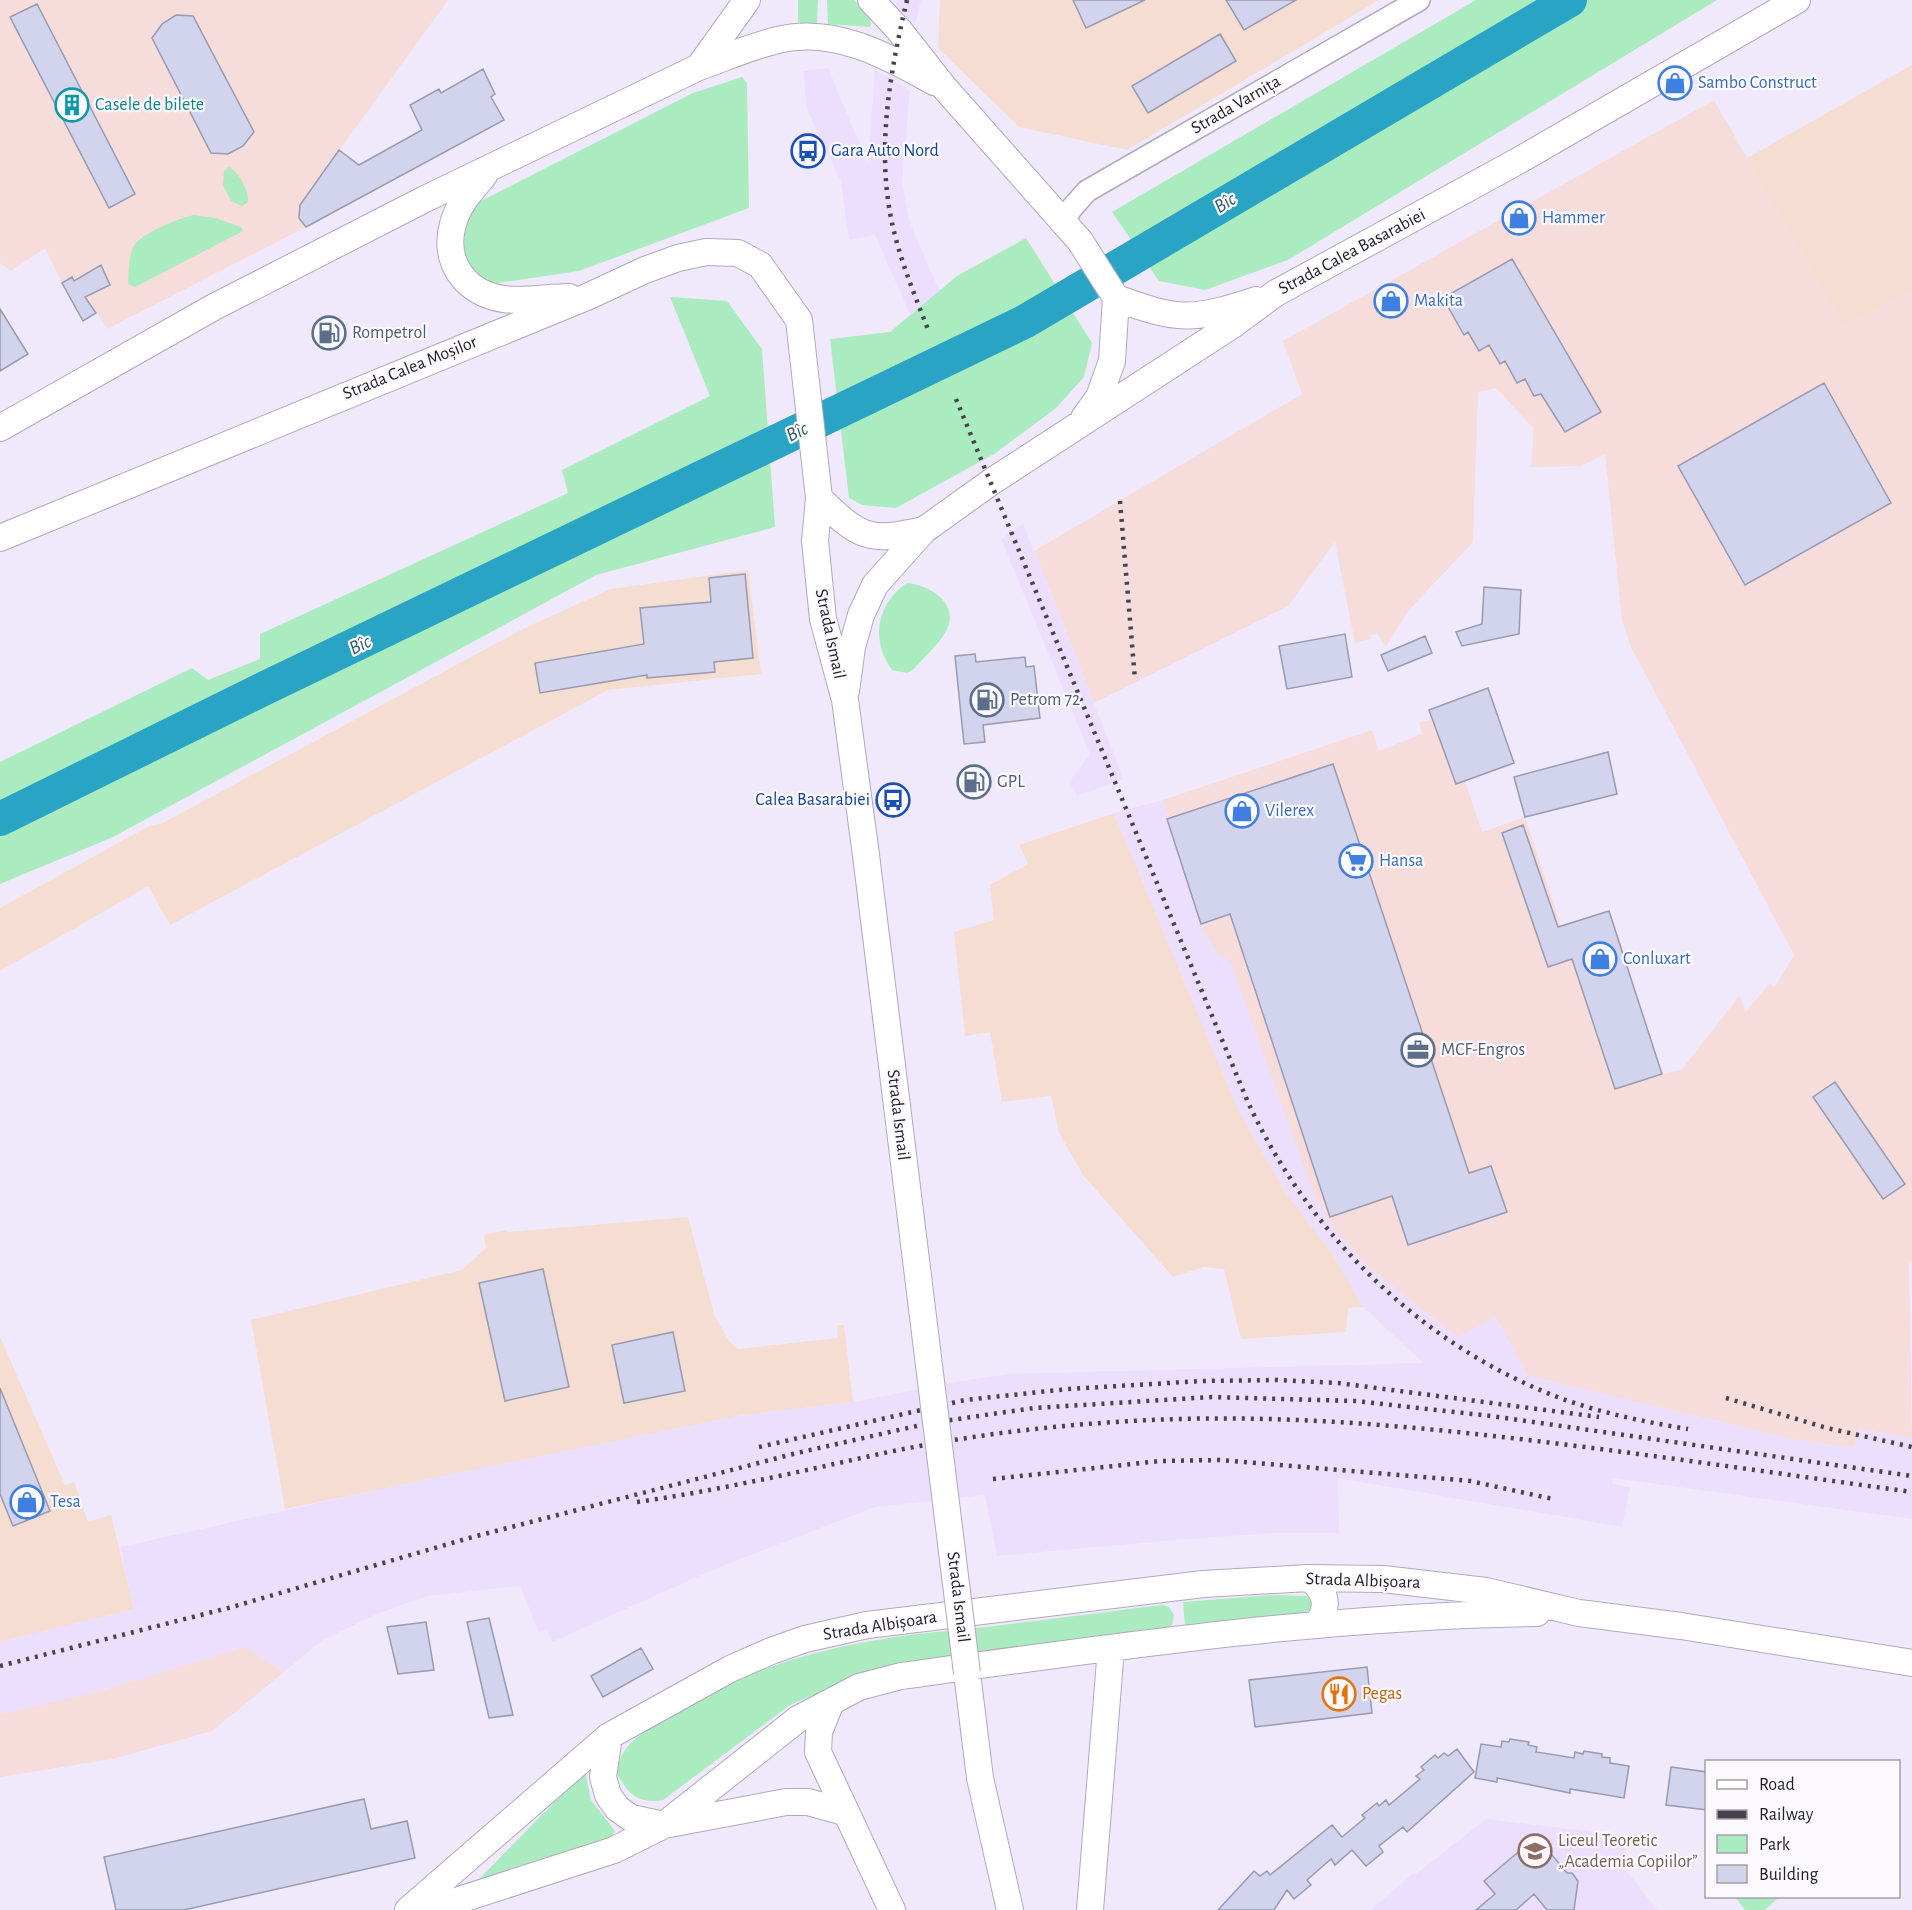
<svg xmlns="http://www.w3.org/2000/svg" width="1912" height="1910" viewBox="0 0 1912 1910" font-family="'Alegreya Sans',sans-serif">
  <style>
    .commercial { fill: #f6dcda }
    .industrial { fill: #f5ddd2 }
    .built { fill: #ebdffd }
    .green { fill: #abebc0 }
    .lines { fill: none; stroke-linecap: round; stroke-linejoin: round }
    .river { stroke: #29a4c4; stroke-width: 34 }
    .building { fill: #d1d4ec; stroke: #989ab0; stroke-width: 1.5 }
    .tertiary-casing { stroke: #b1a8be; stroke-width: 24 }
    .primary-casing { stroke: #b1a8be; stroke-width: 28 }
    .tertiary { stroke: #fff; stroke-width: 21 }
    .primary { stroke: #fff; stroke-width: 26 }
    .rail { stroke: #47424d; stroke-width: 4.5; stroke-dasharray: 3 6; stroke-linecap: butt }
    .primary-bridge-casing { stroke: #b1a8be; stroke-width: 28; stroke-linecap: butt }
    .primary-bridge { stroke: #fff; stroke-width: 26 }
    .labels { text-anchor: middle; dominant-baseline: central; stroke-width: 4.5; stroke-linejoin: round; paint-order: stroke }
    .shop-label { font-size: 18px; fill: #366cbe; stroke: #fbf9fe; text-anchor: start }
    .culture-label { font-size: 18px; fill: #0d838f; stroke: #fbf9fe; text-anchor: start }
    .street-label { font-size: 18px; fill: #211d26; stroke: #fbf9fe }
    .transit-label { font-size: 18px; fill: #164399; stroke: #fbf9fe; text-anchor: start }
    .service-label { font-size: 18px; fill: #4e5e75; stroke: #fbf9fe; text-anchor: start }
    .food-label { font-size: 18px; fill: #c56008; stroke: #fbf9fe; text-anchor: start }
    .education-label { font-size: 18px; fill: #785e54; stroke: #fbf9fe; text-anchor: start }
    .water-label { font-size: 20px; font-style: italic; fill: #2c5c6a; stroke: #fbf9fe }
  </style>
  <rect width="100%" height="100%" fill="#f0e9fc"/>
  <!-- commercial -->
  <path class="commercial" d="M0 0H448L300 205 299 218 306 227 107 329 76 280 64 287 45 248 11 271 0 263Z
    M1714 100 1844 326 1912 290V1263L1909 1264 1912 1438 1859 1429 1854 1448 1796 1440 1528 1376 1457 1337 1367 1266 1332 1226 1315 1197 1219 956 1204 932 1163 800 1372 730 1379 751 1422 734 1419 723 1433 719 1447 726 1482 832 1525 817 1615 1089 1682 1069 1740 995 1745 1013 1770 983 1774 988 1794 955 1631 647 1622 620 1605 454 1581 466 1531 467 1534 429 1496 388 1478 392 1473 542 1408 611 1386 647 1377 633 1371 635V639L1355 643 1335 542 1288 606 1094 703 1034 551 1302 394 1283 341Z
    M245 1646 284 1672 212 1731 113 1759 0 1777V1714L104 1690Z"/>
  <!-- industrial -->
  <path class="industrial" d="M940 0H1379L1127 150 1019 127 938 48Z
    M1912 65V290L1844 326 1747 158Z
    M748 570 761 674 608 690 170 925 148 886 0 971V908L151 825 161 824 525 628 611 589Z
    M1114 813 1240 1114 1286 1193 1334 1256 1363 1307 1348 1308 1346 1332 1241 1339 1224 1269 1204 1267 1173 1277 1083 1175 1059 1133 1051 1096 1002 1102 990 1032 965 1036 954 932 994 920 990 885 1028 864 1019 845Z
    M688 1217 715 1317 730 1342 738 1349 838 1338 837 1325H844L853 1402 738 1416 285 1509 251 1320 462 1270 486 1248 484 1235 506 1230 508 1232Z
    M0 1337 65 1485 74 1482 88 1522 111 1515 134 1609 0 1642Z"/>
  <!-- built -->
  <path class="built" d="M897 0H921L915 25 896 6Z
    M828 68 868 164 875 70 910 90 902 183 910 223 951 317 918 332 875 235 849 240 841 182 807 109 803 71Z
    M1023 524 1124 779 1077 796 1069 782 1090 754 1001 539Z
    M1163 800 1204 932 1219 956 1230 961 1315 1197 1332 1226 1367 1266 1457 1337 1496 1317 1528 1376 1796 1440 1854 1448 1858 1429 1912 1438V1519L1613 1478 1612 1484 1630 1487 1622 1527 1338 1478 1339 1533H1273L1176 1540 997 1556 985 1495 875 1507 715 1569 552 1642 547 1629 539 1632 520 1586 428 1596 379 1613 323 1640 284 1672 245 1646 104 1690 0 1714V1642L134 1609 120 1547 417 1481 738 1416 853 1402 961 1381 1011 1374 1423 1363 1363 1307 1334 1256 1286 1193 1240 1114 1114 813Z
    M1486 1819 1627 1836 1623 1866 1657 1910H1371L1414 1872 1416 1874Z"/>
  <!-- green -->
  <path class="green" d="M798 0H818L817 23 801 24 798 21Z
    M827 0H854L869 16 871 24 870 27 828 24Z
    M1476 0H1717L1288 260 1205 290 1159 281 1112 212Z
    M742 77 747 83 749 208 579 271 497 283 483 281C455 249 453 236 479 202L693 93Z
    M229 167C239 172 249 191 248 202L242 206 231 201 223 185 224 171Z
    M194 215 215 218 241 227 243 231 135 287 128 284C129 272 128 257 134 246 141 233 180 218 194 215Z
    M1026 238 1092 343 1084 377 1055 409 994 454 896 508 862 505 849 498 830 339 890 332 957 276Z
    M670 297 727 301 762 349 775 527 596 575 113 837 0 884V762L192 668 208 680 260 659V634L568 493 562 470 710 396Z
    M907 583C931 585 962 605 945 633 937 646 924 657 914 669L907 673 892 670C870 640 877 603 907 583Z
    M1273 1595 1308 1596 1314 1604 1311 1610 1300 1613 1185 1626 1183 1602Z
    M1162 1605 1169 1607 1174 1615 1172 1625 1165 1630 913 1661 869 1671 790 1705 663 1800C638 1804 629 1795 617 1774 620 1744 638 1737 661 1721 729 1674 814 1649 895 1637 928 1632 962 1630 995 1626 1051 1619 1106 1612 1162 1605Z
    M585 1771 591 1800 615 1831 612 1837 479 1879Z
    M1735 1897H1779L1765 1910H1745Z"/>
  <g class="lines">
    <!-- river -->
    <path class="river" d="M0 819 257 692 1024 322 1570 0"/>
  </g>
  <!-- building -->
  <path class="building" d="M1073 0H1145L1086 28Z
    M1226 0H1296L1244 30Z
    M37 4 135 194 109 208 10 17Z
    M176 15 193 16 254 132 243 146 228 154 211 153 152 38 162 24Z
    M1220 34 1236 61 1148 113 1132 86Z
    M483 69 495 94 491 97 504 120 306 227 299 218 300 205 339 150 359 165 422 130 410 105 439 89 441 93Z
    M1512 259 1601 412 1565 432 1541 394 1534 396 1525 379 1517 383 1505 361 1500 364 1489 345 1479 351 1468 332 1464 335 1443 298Z
    M101 265 110 285 85 297 96 313 83 321 62 283 72 277 74 281Z
    M0 309 28 354 0 371Z
    M1824 383 1891 503 1745 585 1678 466Z
    M745 574 753 658 714 662 715 672 647 678V675L540 693 535 663 644 644 640 608 711 602 709 578Z
    M1484 587 1521 590 1519 634 1462 646 1456 632 1482 624Z
    M1345 634 1352 677 1287 689 1279 646Z
    M1425 636 1432 653 1388 671 1381 655Z
    M975 654 976 662 1025 657 1026 667 1034 666 1040 718 983 725 985 742 964 744 955 656Z
    M1488 688 1514 763 1456 784 1429 710Z
    M1608 752 1617 794 1525 817 1514 777Z
    M1333 764 1469 1173 1491 1166 1507 1212 1408 1245 1392 1196 1330 1217 1230 914 1201 924 1167 819Z
    M1523 825 1558 927 1609 911 1662 1074 1615 1089 1572 959 1548 967 1502 833Z
    M1835 1082 1905 1184 1883 1199 1813 1097Z
    M543 1269 569 1387 505 1401 479 1283Z
    M673 1332 685 1391 624 1403 612 1345Z
    M0 1388 50 1511 13 1526 0 1494Z
    M489 1618 513 1715 489 1718 467 1622Z
    M426 1622 434 1670 398 1674 387 1627Z
    M641 1648 653 1669 603 1697 591 1676Z
    M1367 1667 1372 1713 1255 1727 1249 1680Z
    M1510 1739 1529 1742 1528 1745 1537 1747 1536 1752 1574 1758 1575 1752 1583 1754 1584 1751 1602 1754V1757L1610 1758V1763L1629 1766 1624 1798 1570 1789V1793L1497 1778V1782L1475 1778 1481 1744 1501 1747 1502 1741 1509 1742Z
    M1457 1749 1474 1772 1407 1832 1403 1827 1379 1846 1383 1852 1366 1866 1352 1850 1335 1865 1331 1859 1307 1880 1311 1885 1294 1899 1287 1890 1274 1910H1218L1254 1871 1260 1876 1267 1871 1270 1875 1332 1825 1342 1837 1365 1818 1362 1815 1377 1803 1379 1806 1386 1800 1389 1805 1420 1779 1416 1776 1424 1770 1421 1767 1435 1755 1438 1758 1444 1753 1448 1756Z
    M1671 1767 1707 1772V1810L1666 1805Z
    M364 1799 371 1829 407 1821 415 1858 184 1910H116L104 1857Z
    M1523 1848 1533 1861 1547 1849 1567 1873H1572L1578 1881 1574 1910H1547L1534 1894 1516 1910H1476L1495 1894 1484 1881Z"/>
  <g class="lines">
    <!-- tertiary casing -->
    <g class="tertiary-casing">
      <path id="tertiary" d="M1064 222 1071 209 1087 191 1419 0"/>
    </g>
    <!-- primary casing -->
    <g class="primary-casing">
      <path id="primary" d="M871 0 899 30 943 86 1080 241 1116 298 1112 361 1099 397 1084 418
        M699 67C725 58 751 46 778 40 833 26 888 56 934 82
        M485 174C473 189 458 204 453 224 442 262 466 294 504 299 524 302 548 297 569 297
        M1116 298C1179 321 1192 321 1256 300
        M0 428 214 307 425 199 699 67 747 0
        M819 498C859 537 868 543 924 530
        M0 538 589 296 645 270 678 258 706 252 738 253 760 265 799 320 819 498 815 541 823 619 845 700 866 855
        M846 691 852 647 861 615 875 585 924 530 991 482 1234 324 1276 293 1518 161 1797 0
        M1308 1578C1327 1590 1330 1608 1316 1625
        M967 1673 980 1778 1010 1910
        M831 1702 819 1732 818 1752 892 1910
        M609 1736 603 1777 608 1795 617 1808 631 1818 664 1825 786 1802H808L844 1812
        M408 1910 609 1736 730 1669 771 1651 805 1639 867 1625 1203 1584 1308 1578 1383 1579 1486 1591 1579 1613 1681 1626 1912 1663
        M428 1910 614 1850 664 1825 798 1719 859 1687 901 1676C1112 1647 1324 1616 1537 1613
        M1090 1910 1111 1648"/>
    </g>
    <!-- tertiary -->
    <use href="#tertiary" class="tertiary"/>
    <!-- primary -->
    <use href="#primary" class="primary"/>
    <!-- rail -->
    <path class="rail" d="M907 0C890 72 876 149 892 223 900 260 915 296 929 332
      M956 399 1247 1100C1308 1234 1422 1346 1560 1398 1601 1413 1645 1422 1688 1429
      M1120 501 1135 680
      M1726 1398 1827 1428 1912 1447
      M759 1447 965 1400 1068 1389 1202 1381 1277 1380 1338 1383 1599 1417
      M993 1479 1160 1461 1220 1460 1470 1481 1553 1499
      M637 1502C721 1490 802 1471 884 1453 960 1437 1037 1427 1115 1422 1275 1411 1427 1427 1585 1447 1694 1461 1803 1477 1912 1492
      M0 1666 232 1607 469 1538 797 1453 930 1423 1034 1408 1212 1397 1355 1401 1491 1416 1912 1476"/>
    <!-- primary-bridge casing -->
    <g class="primary-bridge-casing">
      <path id="primary-bridge" d="M866 855 967 1673"/>
    </g>
    <!-- primary-bridge -->
    <use href="#primary-bridge" class="primary-bridge"/>
  </g>
  <!-- icons -->
  <defs>
    <g id="shop-ring" transform="scale(1.725)"><circle r="9.5" fill="#fbf9fe" stroke="#3f7fe0" stroke-width="1.5"/><path d="M-5-2.5h2.3a2.7 3.5 0 0 1 5.4 0H5L5.5 6h-11ZM-1.5-2.5h3a1.5 2.3 0 0 0-3 0Z" fill="#3f7fe0"/></g>
    <g id="building-ring" transform="scale(1.725)"><circle r="9.5" fill="#fbf9fe" stroke="#0f9aa8" stroke-width="1.5"/><path d="M-4-6H4V6H1V3H-1V6H-4ZM-2.5-4.3h1.7v1.8h-1.7ZM.8-4.3h1.7v1.8H.8ZM-2.5-1h1.7V.8h-1.7ZM.8-1h1.7V.8H.8Z" fill="#0f9aa8"/></g>
    <g id="bus-ring" transform="scale(1.725)"><circle r="9.5" fill="#fbf9fe" stroke="#1a4fb4" stroke-width="1.5"/><path d="M-5-6H5V4H4V6H2V4H-2V6H-4V4H-5ZM-3.5-4V0h7V-4ZM-3.5 1.2v1.5H-2V1.2ZM2 1.2v1.5H3.5V1.2Z" fill="#1a4fb4"/></g>
    <g id="fuel-ring" transform="scale(1.725)"><circle r="9.5" fill="#fbf9fe" stroke="#5c6f8a" stroke-width="1.5"/><path d="M-5.5-6h7V0h2V4h1.3V-2.5L3-4.5l.8-.8L6-3V5H2.5V1h-1V6h-7ZM-4.2-4.7v3.2H.2V-4.7Z" fill="#5c6f8a"/></g>
    <g id="supermarket-ring" transform="scale(1.725)"><circle r="9.5" fill="#fbf9fe" stroke="#3f7fe0" stroke-width="1.5"/><path d="M-6-5.5h2.5l.6 2H6L4.5 2H-2.5L-4.4-4H-6ZM-1.5 3.2a1.3 1.3 0 1 0 .1 0ZM3 3.2a1.3 1.3 0 1 0 .1 0Z" fill="#3f7fe0"/></g>
    <g id="office-ring" transform="scale(1.725)"><circle r="9.5" fill="#fbf9fe" stroke="#5c6f8a" stroke-width="1.5"/><path d="M-6-3h4V-5.5h4V-3h4V5H-6ZM-1-4.5V-3h2v-1.5ZM-6 0V1H6V0Z" fill="#5c6f8a"/></g>
    <g id="restaurant-ring" transform="scale(1.725)"><circle r="9.5" fill="#fbf9fe" stroke="#e8710a" stroke-width="1.5"/><path d="M-5-6h1v4h1v-4h1v4h1v-4h1v5L-1.5 .5V6h-2V.5L-5-1ZM5-6V6H3V1.5H1.5Q1.5-4 5-6Z" fill="#e8710a"/></g>
    <g id="school-ring" transform="scale(1.725)"><circle r="9.5" fill="#fbf9fe" stroke="#8d6e63" stroke-width="1.5"/><path d="M0-5L7-2L0 1L-7-2ZM-4 1L0 2.5L4 1V4Q0 6-4 4Z" fill="#8d6e63"/></g>
  </defs>
  <g fill-rule="evenodd">
    <use href="#shop-ring" x="1675" y="83"/>
    <use href="#building-ring" x="72" y="105"/>
    <use href="#bus-ring" x="808" y="151"/>
    <use href="#shop-ring" x="1519" y="218"/>
    <use href="#shop-ring" x="1391" y="301"/>
    <use href="#fuel-ring" x="329" y="333"/>
    <use href="#fuel-ring" x="987" y="700"/>
    <use href="#fuel-ring" x="974" y="782"/>
    <use href="#bus-ring" x="893" y="800"/>
    <use href="#shop-ring" x="1242" y="811"/>
    <use href="#supermarket-ring" x="1356" y="861"/>
    <use href="#shop-ring" x="1600" y="959"/>
    <use href="#office-ring" x="1418" y="1050"/>
    <use href="#shop-ring" x="27" y="1502"/>
    <use href="#restaurant-ring" x="1339" y="1694"/>
    <use href="#school-ring" x="1535" y="1851"/>
  </g>
  <g class="labels">
    <!-- shop labels -->
    <g class="shop-label">
      <text x="1698" y="83">Sambo Construct</text>
      <text x="1542" y="218">Hammer</text>
      <text x="1414" y="301">Makita</text>
      <text x="1265" y="811">Vilerex</text>
      <text x="1379" y="861">Hansa</text>
      <text x="1623" y="959">Conluxart</text>
      <text x="50" y="1502">Tesa</text>
    </g>
    <!-- culture labels -->
    <g class="culture-label">
      <text x="95" y="105">Casele de bilete</text>
    </g>
    <!-- street labels -->
    <g class="street-label">
      <text transform="translate(1236 105) rotate(-30)">Strada Varnița</text>
      <text transform="translate(1352 252) rotate(-28)">Strada Calea Basarabiei</text>
      <text transform="translate(410 368) rotate(-22)">Strada Calea Moșilor</text>
      <text transform="translate(830 634) rotate(78)">Strada Ismail</text>
      <text transform="translate(898 1115) rotate(83)">Strada Ismail</text>
      <text transform="translate(1363 1581) rotate(2)">Strada Albișoara</text>
      <text transform="translate(958 1597) rotate(83)">Strada Ismail</text>
      <text transform="translate(880 1626) rotate(-9)">Strada Albișoara</text>
    </g>
    <!-- transit labels -->
    <g class="transit-label">
      <text x="831" y="151">Gara Auto Nord</text>
      <text x="870" y="800" text-anchor="end">Calea Basarabiei</text>
    </g>
    <!-- service labels -->
    <g class="service-label">
      <text x="352" y="333">Rompetrol</text>
      <text x="1010" y="700">Petrom 72</text>
      <text x="997" y="782">GPL</text>
      <text x="1441" y="1050">MCF-Engros</text>
    </g>
    <!-- food labels -->
    <g class="food-label">
      <text x="1362" y="1694">Pegas</text>
    </g>
    <!-- education labels -->
    <g class="education-label">
      <text x="1558" y="1841">Liceul Teoretic<tspan x="1558" dy="21">„Academia Copiilor”</tspan></text>
    </g>
    <!-- water labels -->
    <g class="water-label">
      <text transform="translate(1225 203) rotate(-31)">Bîc</text>
      <text transform="translate(797 432) rotate(-26)">Bîc</text>
      <text transform="translate(360 645) rotate(-26)">Bîc</text>
    </g>
  </g>
  <!-- legend -->
  <rect x="1705" y="1760" width="195" height="138" fill="#fbf9fe" stroke="#a4a1a8" stroke-width="1.5"/>
  <rect x="1717" y="1780" width="30" height="9" fill="#ffffff" stroke="#a4a1a8" stroke-width="1.5"/>
  <text x="1759" y="1790" font-size="18" fill="#211d26">Road</text>
  <rect x="1717" y="1810" width="30" height="9" fill="#47424d" stroke="#a4a1a8" stroke-width="1.5"/>
  <text x="1759" y="1820" font-size="18" fill="#211d26">Railway</text>
  <rect x="1717" y="1835" width="30" height="18" fill="#abebc0" stroke="#a4a1a8" stroke-width="1.5"/>
  <text x="1759" y="1850" font-size="18" fill="#211d26">Park</text>
  <rect x="1717" y="1865" width="30" height="18" fill="#d1d4ec" stroke="#a4a1a8" stroke-width="1.5"/>
  <text x="1759" y="1880" font-size="18" fill="#211d26">Building</text>
</svg>
